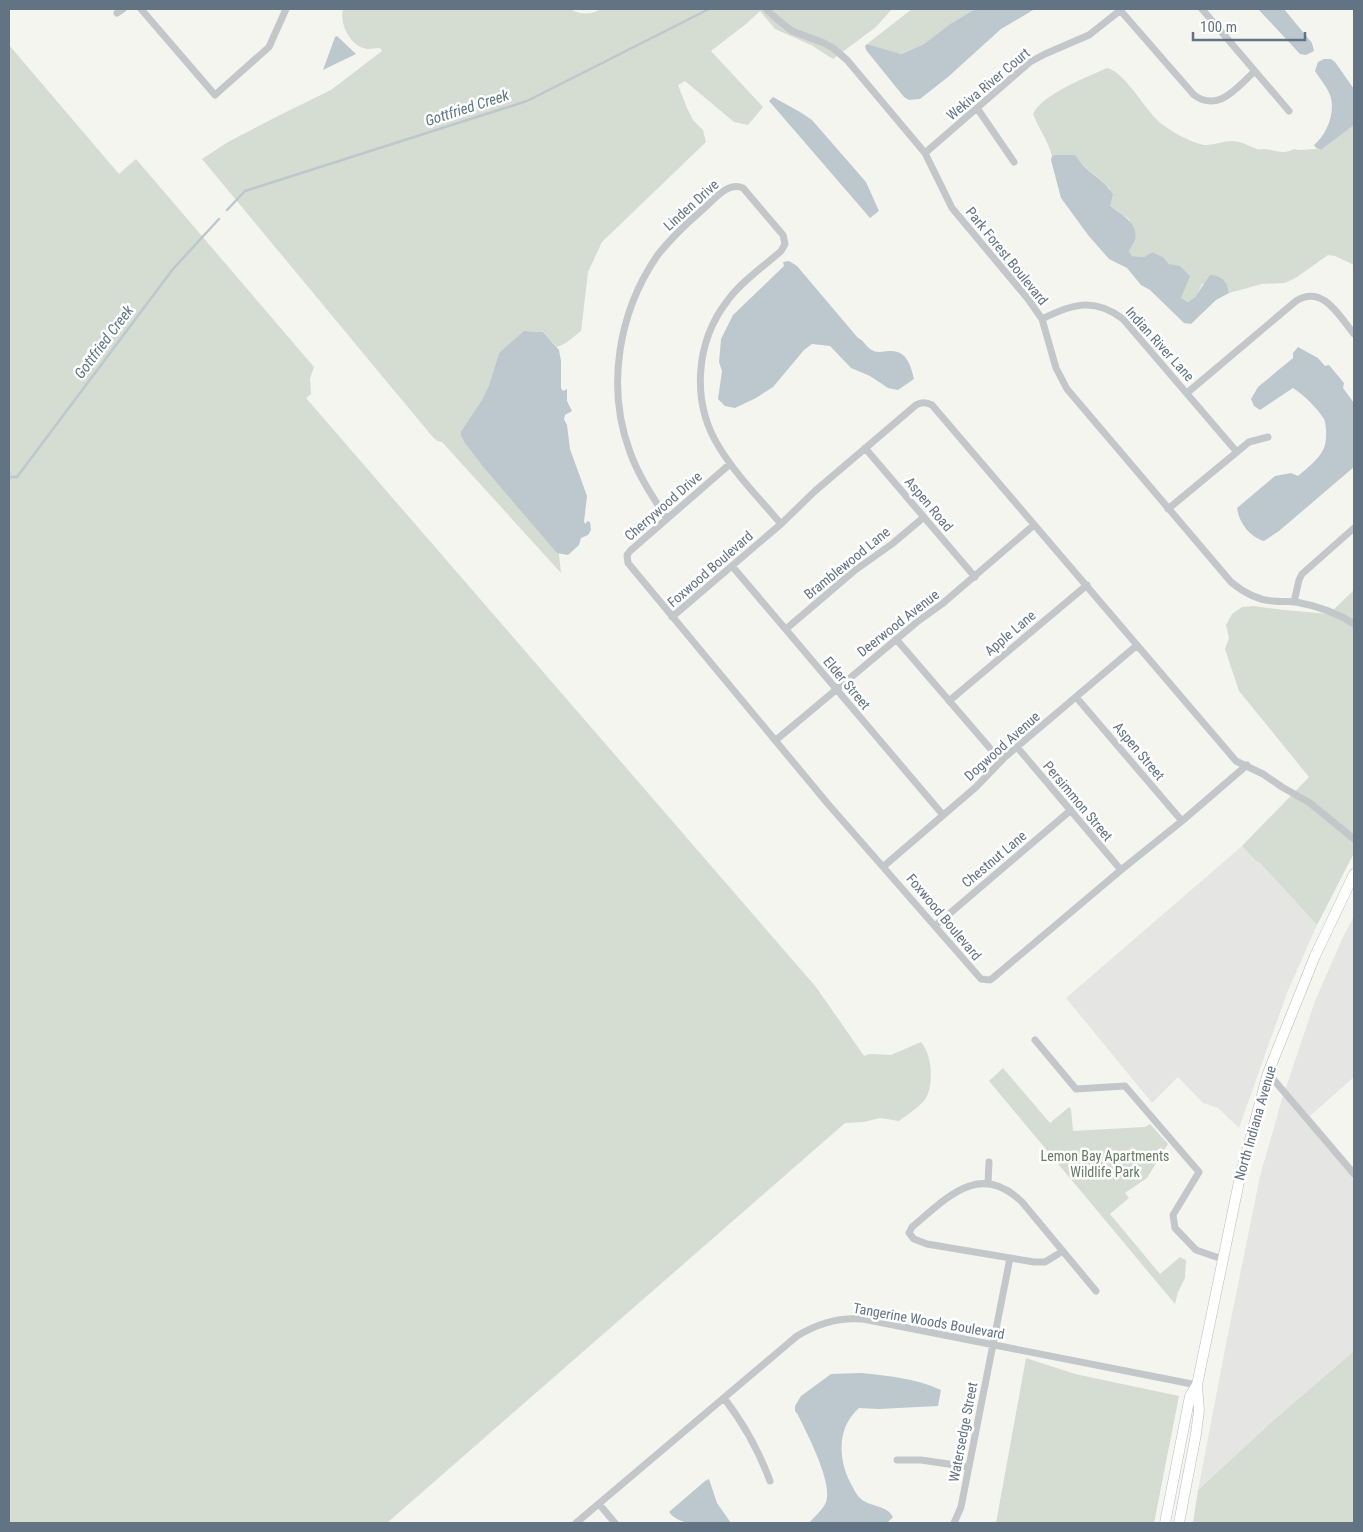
<svg xmlns="http://www.w3.org/2000/svg" width="1363" height="1532" viewBox="0 0 1363 1532" font-family="'Roboto Condensed',sans-serif">
  <style>
    .built { fill: #e5e6e4 }
    .green { fill: #d5dcd1 }
    .water { fill: #bcc8cd }
    .lines { fill: none; stroke-linecap: round; stroke-linejoin: round }
    .stream { stroke: #bcc8cd; stroke-width: 2.5 }
    .primary-casing { stroke: #b6babe; stroke-width: 11 }
    .street { stroke: #c4c7ca; stroke-width: 7 }
    .primary { stroke: #fff; stroke-width: 10 }
    .labels { text-anchor: middle; dominant-baseline: central; stroke-width: 5; stroke-linejoin: round; paint-order: stroke }
    .street-label { font-size: 14px; fill: #627383; stroke: #fff }
    .park-label { font-size: 14px; fill: #657a61; stroke: #fff }
    .water-label { font-size: 15px; font-style: italic; fill: #5d7681; stroke: #fff }
  </style>
  <rect width="100%" height="100%" fill="#f5f5f0"/>
  <!-- built -->
  <path class="built" d="M1242 846 1255 860 1261 864 1317 925 1287 993 1239 1128 1218 1108 1203 1103 1178 1077 1152 1103 1066 998Z
    M1354 916V1077L1310 1116 1354 1168V1351L1275 1419 1198 1490 1227 1339 1260 1176 1282 1099 1315 1001 1343 937Z"/>
  <!-- green -->
  <path class="green" d="M343 9H570C581 15 590 15 601 9H892L876 27 833 59 811 45 775 29 760 11 746 24 711 51 763 107 748 125 734 122 685 81 678 85 687 108 693 120 703 130 706 142 602 242 588 272 581 331 566 343 557 347 543 332 528 331 499 353 489 385 482 400 461 431 464 442 484 468 559 554 561 573 442 442 437 441 431 435 202 159 228 142 280 115 331 90 382 51 380 48C376 48 372 49 368 49 351 48 339 24 343 9Z
    M912 9H975L950 24 924 44 900 54 867 44Z
    M9 45 119 174 136 159 314 367 310 378 311 394 306 398 816 987 864 1056 870 1054 891 1055 921 1042C932 1054 934 1084 926 1098 922 1105 906 1116 899 1121L880 1118 864 1122 845 1123 387 1523H9Z
    M1107 68C1126 72 1146 113 1163 125 1172 132 1197 146 1208 145 1220 144 1227 139 1239 142 1245 143 1251 147 1257 149 1259 150 1262 149 1265 149 1275 150 1284 155 1294 149 1303 152 1312 147 1321 150L1354 125V265L1335 256 1328 255 1297 277 1285 283 1262 284 1229 293 1228 287 1202 284C1199 291 1196 298 1188 302L1180 298 1184 288 1177 267 1169 264 1163 257 1152 252 1144 257 1132 256 1128 251 1135 240 1129 219 1110 206V189L1094 174 1088 170 1075 156H1052C1048 141 1039 129 1033 114 1041 95 1087 77 1107 68Z
    M1354 590V853L1317 925 1261 864 1255 860 1242 846 1309 777 1239 691 1225 649 1229 638 1226 625 1232 614 1242 607 1253 606 1285 610 1329 614Z
    M1003 1068 1050 1123 1069 1107 1071 1109 1073 1131 1145 1127 1150 1124 1168 1144 1147 1178 1125 1193 1129 1198 1110 1214 1160 1274 1180 1257 1186 1260 1185 1278 1178 1292 1175 1304 989 1081Z
    M1354 1351V1523H1193L1198 1490 1275 1419Z
    M1026 1358 1075 1374 1179 1396 1154 1523H996Z"/>
  <!-- water -->
  <path class="water" d="M975 9H1035L1001 29 948 77 920 99 909 100 904 97 866 50 865 46 867 44 901 54 924 44 950 24Z
    M1258 9H1284L1312 43 1314 51 1306 55 1300 54Z
    M337 36 356 54 323 70 335 37Z
    M1324 59H1331L1335 62 1354 89V125L1321 150 1316 148 1314 145C1327 134 1336 112 1330 95 1327 87 1320 79 1315 71L1318 62Z
    M773 97 800 112 812 120 866 182 879 211 870 218 769 101Z
    M1055 155H1075C1079 160 1084 167 1089 171 1097 177 1107 185 1113 194L1110 206C1121 214 1139 223 1135 240 1134 243 1130 248 1129 251L1132 256 1144 257 1152 252 1163 257 1169 264 1180 266 1190 276 1181 298 1188 302 1195 297 1210 275C1221 275 1228 282 1229 293L1216 300 1191 324 1184 323 1150 290 1141 285 1127 268 1109 259 1088 235 1061 198 1051 160 1052 156Z
    M789 261 797 266 858 338C865 341 867 349 874 351 878 353 885 351 890 351 906 350 911 365 914 379L898 390 888 388 870 376 851 368 830 346 812 344 804 350 773 387 756 398 735 408 725 406 718 399 722 371 719 362 721 339 733 315 784 266 783 262Z
    M524 331 543 332 559 350 561 361V388L563 391 567 389V401L572 411 565 415 564 419 567 425 570 449 587 496 584 522 586 524 587 521 590 522 591 530 588 535 581 538 579 545 568 555 557 553 484 468 464 442 461 435V431L482 400 489 385 499 353Z
    M1298 347 1318 358 1325 366 1329 365 1344 383 1343 388 1354 403V467L1279 531 1264 541C1250 537 1239 523 1237 508L1275 476 1291 473 1298 476C1306 469 1318 460 1323 450 1327 444 1327 426 1324 419 1318 409 1303 394 1293 388L1260 410 1254 406 1251 399 1258 387 1293 358V353Z
    M861 1373C888 1376 916 1378 941 1390L938 1406 879 1409 859 1408C837 1427 838 1458 850 1482 853 1487 856 1495 861 1499 870 1507 887 1505 893 1517L887 1523H809C814 1517 823 1510 826 1502 833 1482 807 1434 798 1415L795 1411V1406L801 1396 831 1374Z
    M709 1479 717 1503 731 1523C713 1523 681 1529 669 1512L705 1481Z"/>
  <g class="lines">
    <!-- stream -->
    <path class="stream" d="M227 210 245 191 527 101 709 9
      M9 477H17L173 269 219 219"/>
    <!-- primary casing -->
    <g class="primary-casing">
      <path id="primary" d="M1165 1523 1190 1396 1197 1385
        M1179 1523 1196 1434 1199 1410 1197 1385 1240 1177 1268 1073 1315 956 1354 874"/>
    </g>
    <!-- street -->
    <path class="street" d="M141 9 215 95 269 47 286 9
      M766 9 778 20 792 31 824 43 833 48 847 60 925 153 952 208 1028 299 1042 319 1056 368 1067 389 1231 582C1243 592 1257 600 1273 601 1281 602 1289 601 1296 602 1318 606 1336 612 1354 624
      M1202 9 1289 111
      M1120 10 1194 95C1219 113 1237 87 1255 71
      M117 13 123 9
      M977 108 1014 162
      M925 153 1030 62 1045 54 1089 35 1122 9
      M1042 319C1072 304 1094 297 1123 319L1236 451
      M1187 393 1296 301C1323 284 1339 316 1354 334
      M865 448 975 577
      M730 464 630 551 627 555 628 563 828 804 981 979 990 980 994 977 1121 870 1182 821 1247 765
      M1168 509 1249 442 1268 437
      M667 519C653 497 639 477 630 452 606 388 618 313 657 256 670 239 686 224 702 210 713 201 727 181 743 188L783 235 785 244 781 251C763 267 742 281 728 300 695 342 691 402 719 447 736 475 760 499 781 524
      M732 566 943 815
      M1294 602 1299 580 1302 574 1354 528
      M672 617 781 524 815 491 916 405C921 402 926 402 932 405L1236 761 1263 774 1282 787 1310 803 1354 839
      M786 629 854 571 892 544 924 517
      M896 639 1001 761
      M1076 697 1182 821
      M949 701 1087 585
      M776 740 917 622 942 604 1034 525
      M1017 747 1121 870
      M884 866 976 787 1005 757 1136 646
      M935 926 1071 810
      M1035 1040 1076 1089 1125 1086 1199 1172 1173 1215 1175 1228 1196 1250 1222 1259
      M1268 1073 1354 1174
      M988 1183 989 1162
      M1063 1251 1045 1262H1034L927 1244 914 1239 909 1233 912 1227C946 1199 979 1160 1022 1202L1096 1291
      M724 1398C744 1424 759 1451 770 1481
      M897 1460H921L969 1467
      M599 1504 615 1523
      M576 1523 797 1336C818 1323 839 1317 863 1319L1197 1385
      M954 1523 961 1507 1010 1258"/>
    <!-- primary -->
    <use href="#primary" class="primary"/>
  </g>
  <g class="labels">
    <!-- street labels -->
    <g class="street-label">
      <text transform="translate(988 84) rotate(-40)">Wekiva River Court</text>
      <text transform="translate(691 205) rotate(-42)">Linden Drive</text>
      <text transform="translate(1007 256) rotate(51)">Park Forest Boulevard</text>
      <text transform="translate(1160 344) rotate(48)">Indian River Lane</text>
      <text transform="translate(929 504) rotate(50)">Aspen Road</text>
      <text transform="translate(663 506) rotate(-41)">Cherrywood Drive</text>
      <text transform="translate(847 563) rotate(-39)">Bramblewood Lane</text>
      <text transform="translate(710 569) rotate(-41)">Foxwood Boulevard</text>
      <text transform="translate(898 623) rotate(-38)">Deerwood Avenue</text>
      <text transform="translate(1010 633) rotate(-40)">Apple Lane</text>
      <text transform="translate(847 683) rotate(50)">Elder Street</text>
      <text transform="translate(1002 746) rotate(-42)">Dogwood Avenue</text>
      <text transform="translate(1139 751) rotate(50)">Aspen Street</text>
      <text transform="translate(1078 801) rotate(50)">Persimmon Street</text>
      <text transform="translate(994 859) rotate(-40)">Chestnut Lane</text>
      <text transform="translate(944 917) rotate(50)">Foxwood Boulevard</text>
      <text transform="translate(1255 1123) rotate(-74)">North Indiana Avenue</text>
      <text transform="translate(929 1321) rotate(10)">Tangerine Woods Boulevard</text>
      <text transform="translate(963 1432) rotate(-79)">Watersedge Street</text>
    </g>
    <!-- park labels -->
    <g class="park-label">
      <text x="1105" y="1156">Lemon Bay Apartments<tspan x="1105" dy="16">Wildlife Park</tspan></text>
    </g>
    <!-- water labels -->
    <g class="water-label">
      <text transform="translate(467 108) rotate(-18)">Gottfried Creek</text>
      <text transform="translate(104 342) rotate(-53)">Gottfried Creek</text>
    </g>
  </g>
  <!-- border -->
  <rect width="1363" height="1532" fill="none" stroke="#627383" stroke-width="20"/>
  <!-- scale -->
  <path d="M1193 32v8h112v-8" fill="none" stroke="#627383" stroke-width="2.5"/>
  <text x="1200" y="32" font-size="15" fill="#627383" stroke="#ffffff" stroke-width="4" paint-order="stroke">100 m</text>
</svg>
